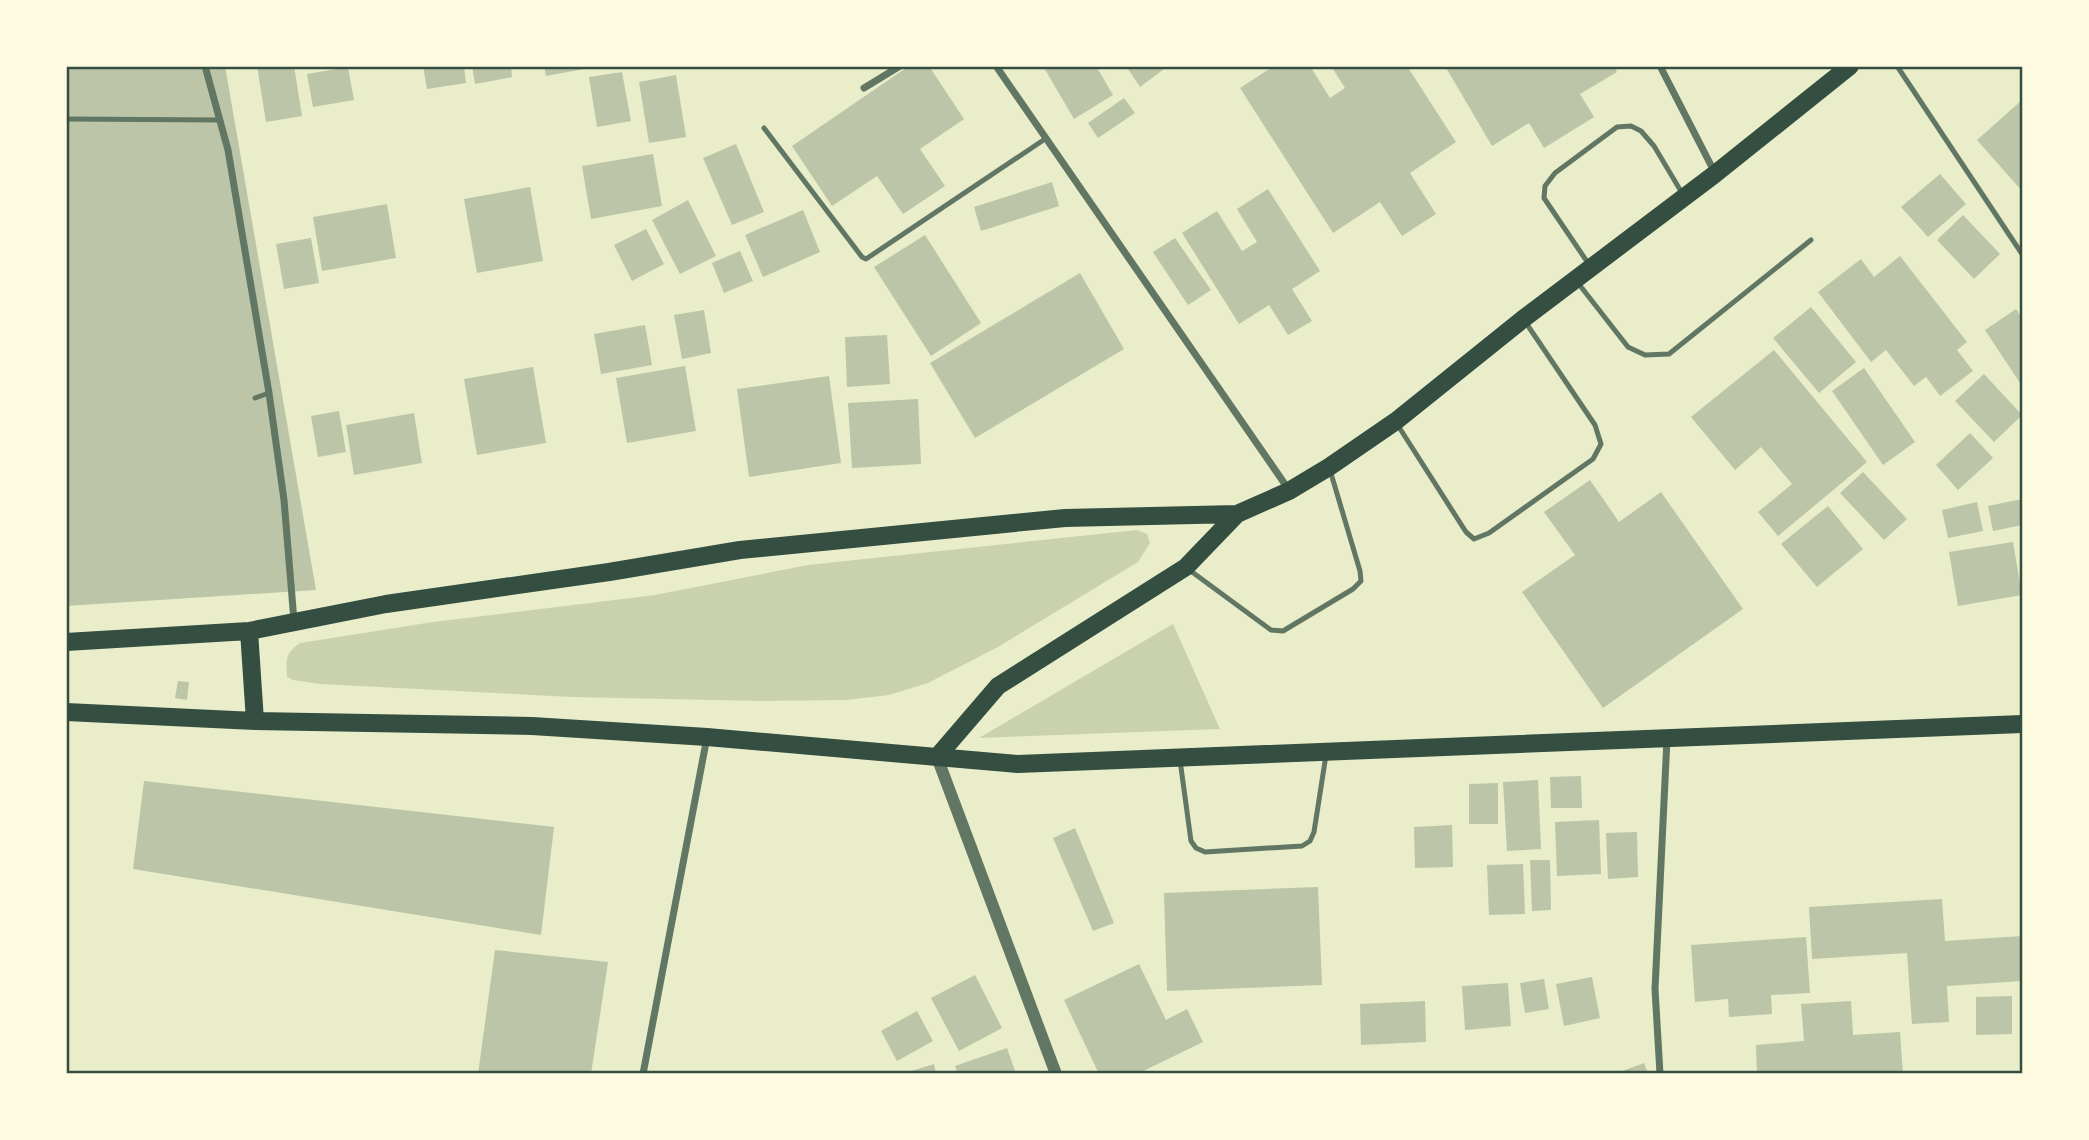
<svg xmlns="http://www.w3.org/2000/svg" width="2089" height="1140" viewBox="0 0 2089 1140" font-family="'Open Sans',sans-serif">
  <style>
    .green { fill: #cad2ad }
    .building { fill: #bcc5a7 }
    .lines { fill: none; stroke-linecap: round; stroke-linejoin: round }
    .service { stroke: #617663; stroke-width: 5 }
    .minor { stroke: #617663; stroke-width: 7 }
    .tertiary { stroke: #617663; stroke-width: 12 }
    .primary { stroke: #344e41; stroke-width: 18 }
    .neatline { fill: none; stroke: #344e41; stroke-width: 2.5 }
  </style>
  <rect width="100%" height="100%" fill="#e9edc9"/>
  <!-- green -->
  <path class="green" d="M1137 530 1147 534 1150 543 1138 562 998 647 928 683 889 695 846 700 761 701 572 697 320 684 293 680 287 677C286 660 285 653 300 643L433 622 655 595 808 565Z
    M1173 624 1220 729 979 738Z"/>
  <!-- building -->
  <path class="building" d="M66 66H225L316 590 66 606Z
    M257 66H294L302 116 266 122Z
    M423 66H464L466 83 427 89Z
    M472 66H511L512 77 475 84Z
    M544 66H583L584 69 546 76Z
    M909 66H929L964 119 920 149 945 186 903 214 877 176 832 206 792 146Z
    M1043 66H1096L1113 95 1074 119Z
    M1126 66H1168L1140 87Z
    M1274 66H1310L1330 98 1345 88 1331 66H1407L1456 142 1410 173 1436 214 1402 236 1380 202 1333 233 1240 88Z
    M1445 66H1614L1617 72 1580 94 1594 117 1544 148 1529 123 1492 146Z
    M348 67 354 100 313 107 307 74Z
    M622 72 631 121 597 127 589 77Z
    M676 75 686 137 649 143 639 82Z
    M1124 98 1135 113 1098 138 1088 123Z
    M2022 100V191L1977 140Z
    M736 144 764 212 732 225 703 158Z
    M653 154 662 206 591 219 582 166Z
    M1940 174 1966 204 1928 237 1901 207Z
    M1052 182 1059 206 981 231 974 207Z
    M530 187 543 261 477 273 464 199Z
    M1268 189 1320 271 1292 289 1312 321 1288 335 1269 305 1239 324 1182 233 1217 211 1242 251 1257 242 1237 209Z
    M688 200 716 256 680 274 652 220Z
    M387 204 396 258 322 271 313 217Z
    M803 210 820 252 763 277 745 235Z
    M1963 215 2000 254 1974 279 1937 240Z
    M646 229 664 264 632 281 614 245Z
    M925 235 981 323 931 356 874 267Z
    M311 238 319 283 284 289 276 244Z
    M1175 238 1211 290 1188 305 1153 252Z
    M740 251 753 281 724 293 712 263Z
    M1900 256 1967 342 1957 350 1973 371 1940 396 1926 377 1914 386 1886 350 1871 362 1818 292 1861 259 1874 277Z
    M1080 273 1124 349 975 438 930 363Z
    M1811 307 1856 362 1819 393 1773 338Z
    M2016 309 2022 318V386L1985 330Z
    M704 310 711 353 682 359 674 315Z
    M645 325 652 365 601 374 594 334Z
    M887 335 890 384 847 387 845 337Z
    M1774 350 1867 462 1778 536 1758 512 1792 484 1761 447 1735 470 1691 417Z
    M685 366 696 431 627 443 616 378Z
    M533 367 546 443 477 455 464 379Z
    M1864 368 1915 442 1883 465 1832 391Z
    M1984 374 2022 415 1994 442 1955 401Z
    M829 376 841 463 749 477 737 389Z
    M918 399 921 464 852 468 848 403Z
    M339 411 346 452 318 457 311 416Z
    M414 413 422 463 354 475 346 425Z
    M1970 433 1993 458 1958 490 1936 465Z
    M1863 472 1907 519 1884 540 1840 493Z
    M1590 480 1619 522 1661 492 1743 609 1603 708 1522 592 1575 555 1544 512Z
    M2022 499V525L1993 531 1988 506Z
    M1977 502 1983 531 1948 538 1942 510Z
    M1828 506 1863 549 1817 587 1781 544Z
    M2013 542 2022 595 1958 606 1949 552Z
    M178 681 189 682 187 700 175 698Z
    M1581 776 1582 808H1551L1550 777Z
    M1538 780 1541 849 1507 851 1503 782Z
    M144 781 554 827 541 935 133 869Z
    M1498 783V824H1469V784Z
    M1599 820 1601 874 1557 876 1555 822Z
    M1452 825 1453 867 1415 868 1414 827Z
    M1075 828 1114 923 1093 931 1053 838Z
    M1637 832 1638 877 1608 879 1606 833Z
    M1530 860H1550L1551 910 1532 911Z
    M1523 864 1525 914 1489 915 1487 865Z
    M1318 887 1322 985 1167 991 1164 893Z
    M1942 899 1945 941 2022 936V981L1947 986 1949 1022 1912 1024 1907 953 1812 959 1809 907Z
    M1806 937 1810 993 1771 995 1772 1014 1729 1017 1728 999 1695 1002 1691 945Z
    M495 950 608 962 591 1074H478Z
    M1139 964 1166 1020 1187 1009 1203 1042 1137 1074H1099L1064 1000Z
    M975 975 1002 1028 959 1051 931 998Z
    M1592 977 1600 1018 1564 1026 1556 984Z
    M1544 979 1549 1009 1525 1013 1520 983Z
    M1508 983 1511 1026 1465 1030 1462 986Z
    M2012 996V1034L1976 1035V997Z
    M1425 1001 1426 1042 1361 1045 1360 1004Z
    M1851 1001 1853 1035 1900 1032 1903 1074H1757L1756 1045 1804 1041 1801 1004Z
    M917 1011 933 1041 897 1061 881 1031Z
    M1007 1048 1016 1074H958L955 1066Z
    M1644 1063 1648 1074H1617V1073Z
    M934 1064 936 1074H905V1073Z"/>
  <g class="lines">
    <!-- service -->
    <path class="service" d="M1897 66 2022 254
      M66 119 219 120
      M764 128 862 257 866 259 1045 139
      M1590 266 1544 198 1545 186 1555 173 1617 127 1631 126 1641 131 1654 146 1682 193
      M1578 283 1628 347 1645 355 1669 354 1811 240
      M255 398 269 393
      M1397 424 1466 532 1474 539 1489 533 1593 459 1601 444 1595 425 1524 320
      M1188 569 1271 630 1283 631 1353 589 1361 581 1360 571 1330 470
      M1180 760 1191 841 1196 848 1205 852 1302 846 1310 841 1314 832 1326 755"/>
    <!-- minor -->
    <path class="minor" d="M205 66 228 150 269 393 284 500 294 621
      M996 66 1289 490
      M1660 66 1715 173
      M864 88 900 66
      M643 1074 707 737
      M1660 1074 1655 989 1667 739"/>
    <!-- tertiary -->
    <path class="tertiary" d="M937 757 1056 1074"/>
    <!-- primary -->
    <path class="primary" d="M249 631 255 721
      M66 642 249 631 386 604 609 572 740 550 1065 518 1237 514
      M66 712 255 721 532 726 707 737 1018 764 2022 724
      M937 757 998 686 1186 567 1237 514 1289 491 1329 467 1396 421 1523 319 1715 174 1850 66"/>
  </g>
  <!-- border -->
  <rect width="2089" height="1140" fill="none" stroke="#fefae0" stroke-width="136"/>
  <rect x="68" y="68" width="1953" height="1004" class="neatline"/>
</svg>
